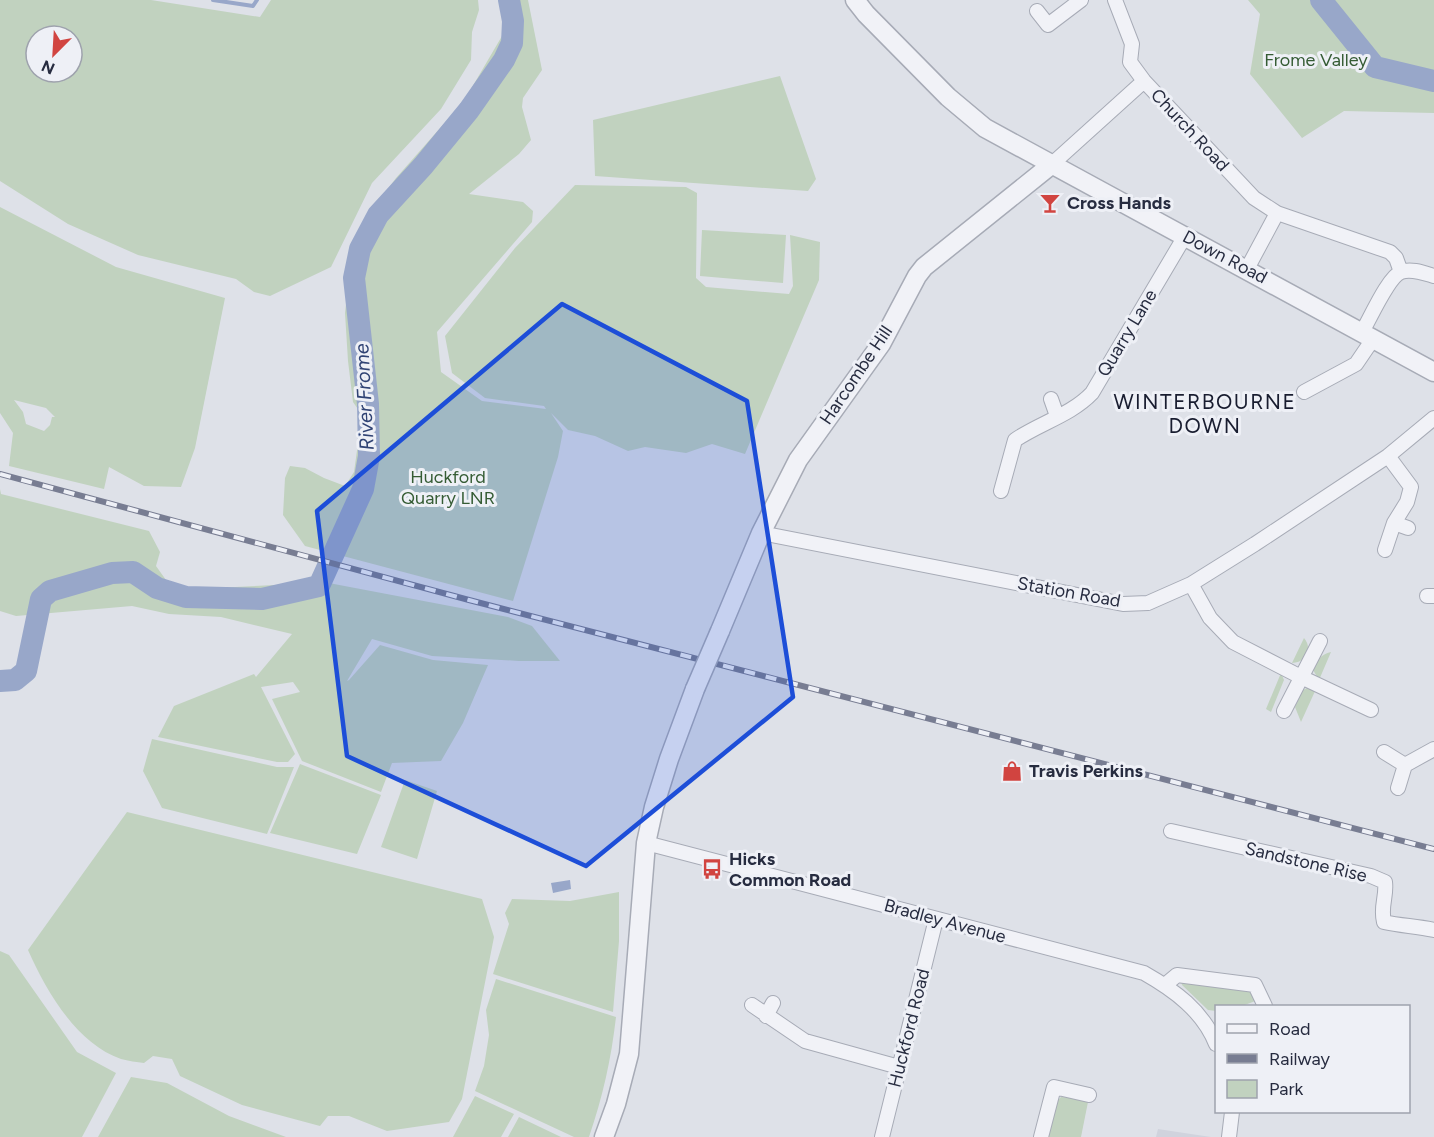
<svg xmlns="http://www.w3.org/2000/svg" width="1434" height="1137" viewBox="0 0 1434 1137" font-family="Figtree,sans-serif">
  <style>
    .built { fill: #d0d3dd }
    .green { fill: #c1d2bf; fill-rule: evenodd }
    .water { fill: #98a7c9 }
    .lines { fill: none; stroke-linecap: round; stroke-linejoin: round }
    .stream { stroke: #98a7c9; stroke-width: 4 }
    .river { stroke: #98a7c9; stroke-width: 22 }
    .minor-casing { stroke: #a7abb6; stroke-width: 16 }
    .tertiary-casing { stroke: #a7abb6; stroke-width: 21 }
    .minor { stroke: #f1f2f7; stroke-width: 14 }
    .tertiary { stroke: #f1f2f7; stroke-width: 18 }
    .rail-casing { stroke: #787d92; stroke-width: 6 }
    .rail { stroke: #eef0f6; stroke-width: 4; stroke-dasharray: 11; stroke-linecap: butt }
    .tertiary-bridge-casing { stroke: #a7abb6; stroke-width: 21; stroke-linecap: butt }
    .tertiary-bridge { stroke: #f1f2f7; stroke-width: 18 }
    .marked { fill: #1d4ed8; fill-opacity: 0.2; stroke: #1d4ed8; stroke-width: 4.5; stroke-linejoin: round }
    .labels { text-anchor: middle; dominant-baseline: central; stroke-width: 6; stroke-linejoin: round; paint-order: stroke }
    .park-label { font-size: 18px; fill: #355c34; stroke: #eef0f6 }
    .street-label { font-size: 18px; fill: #272c40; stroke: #eef0f6 }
    .poi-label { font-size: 18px; font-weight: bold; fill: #272c40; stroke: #eef0f6; text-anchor: start }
    .water-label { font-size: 20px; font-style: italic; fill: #304374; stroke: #eef0f6 }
    .quarter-label { font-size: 21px; letter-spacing: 1.5px; fill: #191d30; stroke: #eef0f6 }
  </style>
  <rect width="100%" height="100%" fill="#dee1e8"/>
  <!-- built -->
  <path class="built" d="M1158 1129 1171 1131 1211 1137H1156Z"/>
  <!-- green -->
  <path class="green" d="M0 0H151L260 17 271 0H478L479 10 472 32 471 60 441 109 372 183 331 267 270 296 254 292 236 279 138 255 68 224 0 181ZM36 36H72V72H36Z
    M504 0H528L542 70 523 98 522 107 531 140 519 154 469 194 523 202 533 211 532 222 437 332 441 372 482 401 546 409 544 406 485 398 452 373 445 336 515 248 575 185 686 187 697 193 696 278 706 287 789 294 793 286 790 235 820 242 819 280 745 454 712 444 686 453 645 447 628 451 595 436 568 430 551 413 563 431 558 457 513 601 305 546 283 515 285 478 290 466 305 468 324 478 345 486 354 472 362 415 353 402 348 361 345 313 350 269V250L364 221 396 178 464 101 502 36Z
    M1248 0H1434V113L1344 111 1302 138 1250 74 1260 14Z
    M780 76 816 179 808 191 595 176 593 120Z
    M0 207 116 267 225 298 195 448 181 487 144 486 109 467 104 489 9 466 13 433 0 413ZM14 400 46 408 55 417H52L50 425 44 431 26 424 23 412Z
    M702 230 786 235 783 283 700 276Z
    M0 489 1 494 149 531 160 552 156 566 166 580 194 589 296 584 312 578 334 584 508 617 532 626 560 661H519L432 656 372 639 347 681 349 680 380 645 433 660 488 665 463 723 441 761 392 763 381 792 302 761 272 699 300 692 293 682 261 687 295 754 288 762H277L158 737 174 706 254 674 256 677 292 634 221 617 169 614 132 606 16 616 0 611Z
    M1304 638C1313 648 1306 663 1292 663Z
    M1331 652 1319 680 1313 670C1316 661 1321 654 1331 652Z
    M1281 673 1284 680 1271 712 1266 709Z
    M1309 687 1316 689 1301 722 1295 707 1303 690Z
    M152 739 277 767H294L267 834 162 808 143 771Z
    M300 764 381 795 357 854 270 833Z
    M405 780 437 791 417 859 381 847Z
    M127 812 482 899 494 937 462 1099 449 1122 387 1131 349 1116H328L320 1126 242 1105 180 1076 172 1059 153 1056 144 1063C137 1062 128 1061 121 1059 77 1044 46 991 28 950Z
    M619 892V941L613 1012 493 974 509 924 505 913 512 899 570 901Z
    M0 951 9 955 77 1052 116 1073 82 1137H0Z
    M496 979 616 1017C611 1060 603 1096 589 1137H574L475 1091 484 1066 489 1035 486 1010Z
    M1181 981 1253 989 1258 1000 1242 1006H1216V1011L1208 1010 1182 985Z
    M131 1077 167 1083 229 1116 286 1137H98Z
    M475 1096 514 1114 501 1137H453Z
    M1061 1097 1084 1099 1088 1102 1081 1137H1046L1055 1103Z
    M519 1117 561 1137H508Z"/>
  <!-- water -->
  <path class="water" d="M570 880 571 889 553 893 551 883Z"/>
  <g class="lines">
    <!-- stream -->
    <path class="stream" d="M213 0 253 6 257 0"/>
    <!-- river -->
    <path class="river" d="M1321 0 1375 67 1434 81
      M0 681 15 680 26 671 41 599 50 591 112 573 133 572 157 588 186 597 262 599 319 586 363 489 369 456 368 404 354 278 360 249 378 215 423 166 469 110 504 60 512 43 513 21 509 0"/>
    <!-- minor casing -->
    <g class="minor-casing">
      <path id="minor" d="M1115 0 1132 44 1130 62 1144 81 1254 198 1277 213 1390 252 1396 258 1401 272
        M1037 11 1048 25 1081 0
        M1051 165 1144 81
        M1247 269 1277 213
        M1362 332C1370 319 1388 277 1401 272 1411 268 1424 273 1434 276
        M1304 392 1356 364 1373 339
        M1051 399 1057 416
        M1001 491 1015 440C1040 423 1071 415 1092 393L1185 236
        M1394 523 1408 528
        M761 533 1123 604 1148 603 1191 584 1255 544 1388 456 1434 418
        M1385 550 1394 523 1407 502 1411 487 1388 456
        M1191 584 1210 618 1233 642 1301 677 1371 710
        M1427 596H1434
        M1284 711 1320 641
        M1384 752 1405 765 1398 788
        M1405 765 1434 749
        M1171 831 1371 876 1385 882C1387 897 1380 906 1384 922 1401 926 1417 926 1434 930
        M646 843 1144 973C1174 990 1203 1011 1216 1044
        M1165 985 1177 975 1255 985 1265 1006
        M752 1005 805 1041 899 1067
        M766 1016 773 1003
        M882 1137 936 919
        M1041 1137 1054 1087 1089 1095
        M1229 1137 1232 1112"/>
    </g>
    <!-- tertiary casing -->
    <g class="tertiary-casing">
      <path id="tertiary" d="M855 0 866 14 948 97 985 128 1434 372
        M720 631 761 533 798 460 881 344 917 276 924 267 1051 165
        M604 1137 616 1104 629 1054 646 843 654 807 669 759 695 689"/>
    </g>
    <!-- minor -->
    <use href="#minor" class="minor"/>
    <!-- tertiary -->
    <use href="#tertiary" class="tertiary"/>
    <!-- rail casing -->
    <g class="rail-casing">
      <path id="rail" d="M0 474 469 600 1434 849"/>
    </g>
    <!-- rail -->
    <use href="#rail" class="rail"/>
    <!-- tertiary-bridge casing -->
    <g class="tertiary-bridge-casing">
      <path id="tertiary-bridge" d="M695 689 720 631"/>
    </g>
    <!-- tertiary-bridge -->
    <use href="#tertiary-bridge" class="tertiary-bridge"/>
  </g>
  <!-- marked area -->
  <path class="marked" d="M562 304 747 401 793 697 586 866 347 756 317 511Z"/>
  <!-- icons -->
  <defs>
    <g id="bar-bare" transform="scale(1.62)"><path d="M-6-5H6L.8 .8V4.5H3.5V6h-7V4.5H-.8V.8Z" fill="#d14440" stroke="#eef0f6" stroke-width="2.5" paint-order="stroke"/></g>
    <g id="shop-bare" transform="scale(1.62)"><path d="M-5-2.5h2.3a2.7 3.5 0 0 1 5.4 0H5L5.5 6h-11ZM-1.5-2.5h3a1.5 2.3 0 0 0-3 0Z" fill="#d14440" stroke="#eef0f6" stroke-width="2.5" paint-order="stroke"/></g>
    <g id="bus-bare" transform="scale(1.62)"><path d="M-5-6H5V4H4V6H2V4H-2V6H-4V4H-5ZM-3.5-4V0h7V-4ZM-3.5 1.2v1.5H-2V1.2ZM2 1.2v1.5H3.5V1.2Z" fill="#d14440" stroke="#eef0f6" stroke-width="2.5" paint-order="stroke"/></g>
  </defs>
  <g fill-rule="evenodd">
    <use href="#bar-bare" x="1050" y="203"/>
    <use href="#shop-bare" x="1012" y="771"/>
    <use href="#bus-bare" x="712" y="869"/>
  </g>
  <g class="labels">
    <!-- park labels -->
    <g class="park-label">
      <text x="1316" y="60">Frome Valley</text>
      <text x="448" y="477">Huckford<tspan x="448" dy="21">Quarry LNR</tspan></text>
    </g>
    <!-- street labels -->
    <g class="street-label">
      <text transform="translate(1190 130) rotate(47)">Church Road</text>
      <text transform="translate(1225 257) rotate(28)">Down Road</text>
      <text transform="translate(1127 333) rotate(-59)">Quarry Lane</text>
      <text transform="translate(856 375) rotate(-56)">Harcombe Hill</text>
      <text transform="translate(1069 592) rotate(10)">Station Road</text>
      <text transform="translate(1306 862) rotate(13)">Sandstone Rise</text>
      <text transform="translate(945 921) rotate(15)">Bradley Avenue</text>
      <text transform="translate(909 1028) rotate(-76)">Huckford Road</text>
    </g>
    <!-- poi labels -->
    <g class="poi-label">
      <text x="1067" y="203">Cross Hands</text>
      <text x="1029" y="771">Travis Perkins</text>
      <text x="729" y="859">Hicks<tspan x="729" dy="21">Common Road</tspan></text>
    </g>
    <!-- water labels -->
    <g class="water-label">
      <text transform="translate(364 397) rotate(-93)">River Frome</text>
    </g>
    <!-- quarter labels -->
    <g class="quarter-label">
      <text x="1205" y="401">WINTERBOURNE<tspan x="1205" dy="24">DOWN</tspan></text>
    </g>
  </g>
  <!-- legend -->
  <rect x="1215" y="1005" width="195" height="108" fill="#eef0f6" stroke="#9ea2ad" stroke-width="1.5"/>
  <rect x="1227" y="1024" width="30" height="9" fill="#f1f2f7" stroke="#9ea2ad" stroke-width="1.5"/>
  <text x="1269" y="1035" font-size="18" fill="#272c40">Road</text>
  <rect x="1227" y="1054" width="30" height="9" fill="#787d92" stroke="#9ea2ad" stroke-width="1.5"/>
  <text x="1269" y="1065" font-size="18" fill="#272c40">Railway</text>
  <rect x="1227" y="1080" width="30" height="18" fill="#c1d2bf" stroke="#9ea2ad" stroke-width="1.5"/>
  <text x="1269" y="1095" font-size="18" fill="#272c40">Park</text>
  <!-- north arrow -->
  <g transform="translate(54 54) rotate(204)"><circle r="28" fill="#eef0f6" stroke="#9ea2ad" stroke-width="1.5"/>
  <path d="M0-4.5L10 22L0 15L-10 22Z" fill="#d14440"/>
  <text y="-9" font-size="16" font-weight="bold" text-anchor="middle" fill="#272c40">N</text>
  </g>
</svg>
